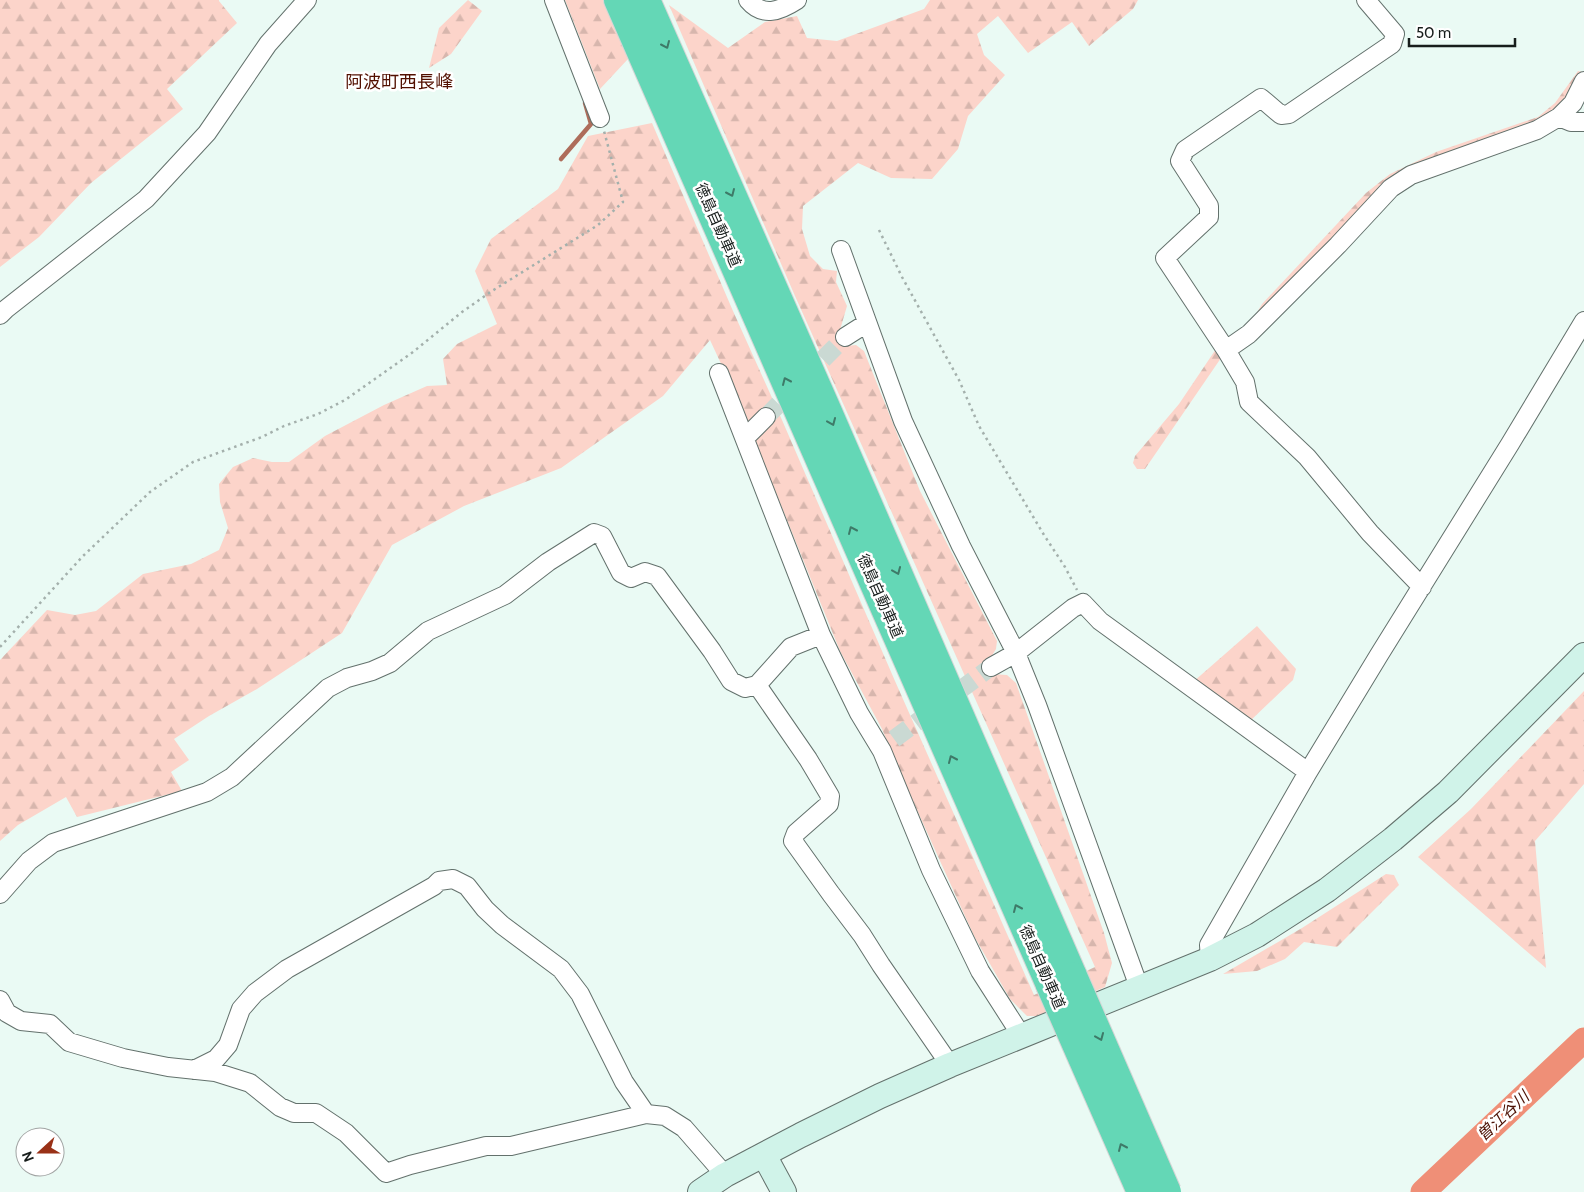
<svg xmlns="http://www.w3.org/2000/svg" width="1584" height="1192" viewBox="0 0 1584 1192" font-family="Cabin,'Noto Sans JP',sans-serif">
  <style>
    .forest { fill: url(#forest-firs) }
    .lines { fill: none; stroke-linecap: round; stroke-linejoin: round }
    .stream { stroke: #ae6d5b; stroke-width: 4.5 }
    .river { stroke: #ef8f77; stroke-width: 25 }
    .street-tunnel { stroke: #cad9d3; stroke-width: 18; stroke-dasharray: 18 9; stroke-linecap: butt }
    .street-casing { stroke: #63716c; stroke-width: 20 }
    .secondary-casing { stroke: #63716c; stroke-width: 26 }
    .highway-casing { stroke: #d5d6d6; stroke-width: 30 }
    .path { stroke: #a4b0ac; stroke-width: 2.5; stroke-dasharray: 2.5 4; stroke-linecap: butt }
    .street { stroke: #fff; stroke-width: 18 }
    .secondary { stroke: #d0f3e9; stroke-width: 24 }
    .highway { stroke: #64d7b6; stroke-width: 28 }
    .highway-bridge-casing { stroke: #d5d6d6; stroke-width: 30; stroke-linecap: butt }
    .highway-bridge { stroke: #64d7b6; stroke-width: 28 }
    .oneway { stroke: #3e7a68 }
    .labels { text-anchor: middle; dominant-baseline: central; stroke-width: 5; stroke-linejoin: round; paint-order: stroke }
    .street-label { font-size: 15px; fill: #171d1b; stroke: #fff }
    .water-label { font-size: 16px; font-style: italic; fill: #4c1104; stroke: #fff }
    .quarter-label { font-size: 18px; fill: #521001; stroke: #fff }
  </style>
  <defs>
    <pattern id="forest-firs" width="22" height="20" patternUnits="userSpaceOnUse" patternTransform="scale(1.25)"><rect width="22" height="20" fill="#fcd4ca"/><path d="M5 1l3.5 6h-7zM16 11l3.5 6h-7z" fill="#d7b6ad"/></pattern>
  </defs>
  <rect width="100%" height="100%" fill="#eafaf4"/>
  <!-- forest -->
  <path class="forest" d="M0 0H219V1L237 23 167 89 183 109 91 183 39 237 0 267Z
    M468 0 482 11 451 54 429 68 439 28Z
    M565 0H603L628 59 600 89Z
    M930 0H1138L1133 9 1089 46 1072 22 1028 53 998 16 977 34 984 55 1005 75 968 116 958 149 932 179 891 178 858 163 803 206 802 229 810 256 823 269 837 271 836 282 847 306 840 330 846 346 856 345 864 351 920 491 997 641 996 649 987 664 991 674 1007 675 1016 683 1104 933 1112 963 1105 987 1037 1016H1027L1010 999 974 936 907 788 882 729 840 651 742 409 710 340 663 396 561 468 464 506 392 545 342 633 257 689 209 716 174 739 189 760 171 772 182 791 77 817 66 797 18 825 0 841V660L47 610 75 615 96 611 143 574 191 564 219 550 228 528 220 502 219 484 233 467 253 458 272 462H289L325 436 384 405 427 386 447 385 443 359 457 344 497 324 475 271 491 239 558 189 588 136 652 123 733 311 782 420 895 681 1034 995 1095 967 795 296 669 5 728 48 765 22 797 16 807 38 837 41 924 9Z
    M1578 71 1583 72 1570 96 1546 120 1415 167 1261 314H1256L1262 304 1366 193 1390 174 1436 152 1538 117 1555 103Z
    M1216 349 1221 358 1145 469H1137L1133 463 1135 456 1179 404Z
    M1257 626 1296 669 1293 680 1249 722 1193 682Z
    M1584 691V784L1535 841 1546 968 1418 857 1471 809Z
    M1386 874 1394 875 1399 885 1337 947 1304 942 1285 959 1257 971 1223 974 1302 928Z"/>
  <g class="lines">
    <!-- stream -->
    <path class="stream" d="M561 159 591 124 585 103"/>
    <!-- river -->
    <path class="river" d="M1423 1192 1584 1040"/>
    <!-- street-tunnel -->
    <path class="street-tunnel" d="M766 417 845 337
      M894 739 991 667"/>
    <!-- street casing -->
    <g class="street-casing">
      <path id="street" d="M554 0 600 118
        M748 0C763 18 780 11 797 0
        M1366 0 1395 34 1392 44 1289 114 1281 115 1261 98 1185 150 1180 161 1209 206V217L1165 258 1226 350 1245 382 1249 402 1307 457 1370 533 1422 587
        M1559 117 1571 122H1584
        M841 250 903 421 961 546 1016 653 1037 705 1139 987
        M0 315 6 309 146 199 207 133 268 44 307 0
        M845 337 867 323
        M1226 350 1249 334 1338 245 1391 188 1411 175 1537 130 1559 117 1573 103 1584 81
        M719 373 821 635 859 713 882 751 931 870 980 971 1021 1035
        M745 438 766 417
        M821 635 791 647 757 685 808 759 830 796 829 804 796 833 793 841 831 894 862 935 881 965 950 1065
        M991 667 1016 653 1073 608 1083 603 1100 621 1308 772
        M0 894 29 861 53 843 207 792 232 777 328 688 347 678 372 671 390 663 428 631 505 595 548 562 594 533 602 536 621 573 631 578 645 572 657 576 712 651 731 681 745 688 757 685
        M1210 959 1209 945 1308 772 1379 655 1510 444 1584 321
        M0 1000 7 1013 21 1021 50 1024 69 1042 123 1058 168 1067 215 1072 250 1083 280 1107 294 1113H316L346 1133 386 1173 410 1165 486 1146H511L646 1114 665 1116 684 1128 725 1175
        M194 1070 216 1059 228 1045 241 1009 255 993 287 969 434 886 439 881 453 879 467 886 485 909 502 925 561 969 580 994 624 1082 646 1114"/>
    </g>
    <!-- secondary casing -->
    <g class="secondary-casing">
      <path id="secondary" d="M764 1155 784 1192
        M700 1192 725 1175 801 1135 880 1096 950 1065 1210 959 1257 935 1327 890 1393 839 1448 792 1584 655"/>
    </g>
    <!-- highway casing -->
    <g class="highway-casing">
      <path id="highway" d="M618 0 1050 985
        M646 0 825 405 1073 976"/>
    </g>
    <!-- path -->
    <path class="path" d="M879 230 902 277 959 380 979 426 1044 535 1065 567 1077 590
      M0 647 83 556 150 492 193 462 262 437 284 426 318 414 345 400 413 352 462 312 492 291 598 225 623 202 604 131"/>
    <!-- street -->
    <use href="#street" class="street"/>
    <!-- secondary -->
    <use href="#secondary" class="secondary"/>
    <!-- highway -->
    <use href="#highway" class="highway"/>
    <!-- highway-bridge casing -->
    <g class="highway-bridge-casing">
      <path id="highway-bridge" d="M1073 976 1167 1192
        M1050 985 1141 1192"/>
    </g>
    <!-- highway-bridge -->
    <use href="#highway-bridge" class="highway-bridge"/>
  </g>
  <!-- one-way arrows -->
  <defs><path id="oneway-chevron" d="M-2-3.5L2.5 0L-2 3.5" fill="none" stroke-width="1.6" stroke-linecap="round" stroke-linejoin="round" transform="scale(1.25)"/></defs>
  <g class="oneway">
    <use href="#oneway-chevron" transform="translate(666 45) rotate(66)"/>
    <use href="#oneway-chevron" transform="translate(731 193) rotate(66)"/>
    <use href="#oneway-chevron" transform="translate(786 381) rotate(-114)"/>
    <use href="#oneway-chevron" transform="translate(832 422) rotate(67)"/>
    <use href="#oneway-chevron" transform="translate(852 530) rotate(-114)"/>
    <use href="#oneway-chevron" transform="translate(897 571) rotate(67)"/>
    <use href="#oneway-chevron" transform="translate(952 759) rotate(-114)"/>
    <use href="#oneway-chevron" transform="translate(1017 908) rotate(-114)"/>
    <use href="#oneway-chevron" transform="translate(1100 1037) rotate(67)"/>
    <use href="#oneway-chevron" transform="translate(1122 1147) rotate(-114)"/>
  </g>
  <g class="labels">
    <!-- street labels -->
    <g class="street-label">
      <text transform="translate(718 225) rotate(66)">徳島自動車道</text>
      <text transform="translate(880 596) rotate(66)">徳島自動車道</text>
      <text transform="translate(1042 967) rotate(66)">徳島自動車道</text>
    </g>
    <!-- water labels -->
    <g class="water-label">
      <text transform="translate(1503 1116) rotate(-43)">曽江谷川</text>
    </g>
    <!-- quarter labels -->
    <g class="quarter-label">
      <text x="399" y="82">阿波町西長峰</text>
    </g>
  </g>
  <!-- north arrow -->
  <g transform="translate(40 1152) rotate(249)"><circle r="24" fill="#ffffff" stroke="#a2a5a4"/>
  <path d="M0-4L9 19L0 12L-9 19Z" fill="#993117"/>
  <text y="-8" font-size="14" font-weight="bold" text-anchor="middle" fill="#171d1b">N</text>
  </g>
  <!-- scale -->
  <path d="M1409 38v8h106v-8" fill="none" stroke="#171d1b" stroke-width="2.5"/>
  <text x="1416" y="38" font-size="15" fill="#171d1b" stroke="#ffffff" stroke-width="4" paint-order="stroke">50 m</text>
</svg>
